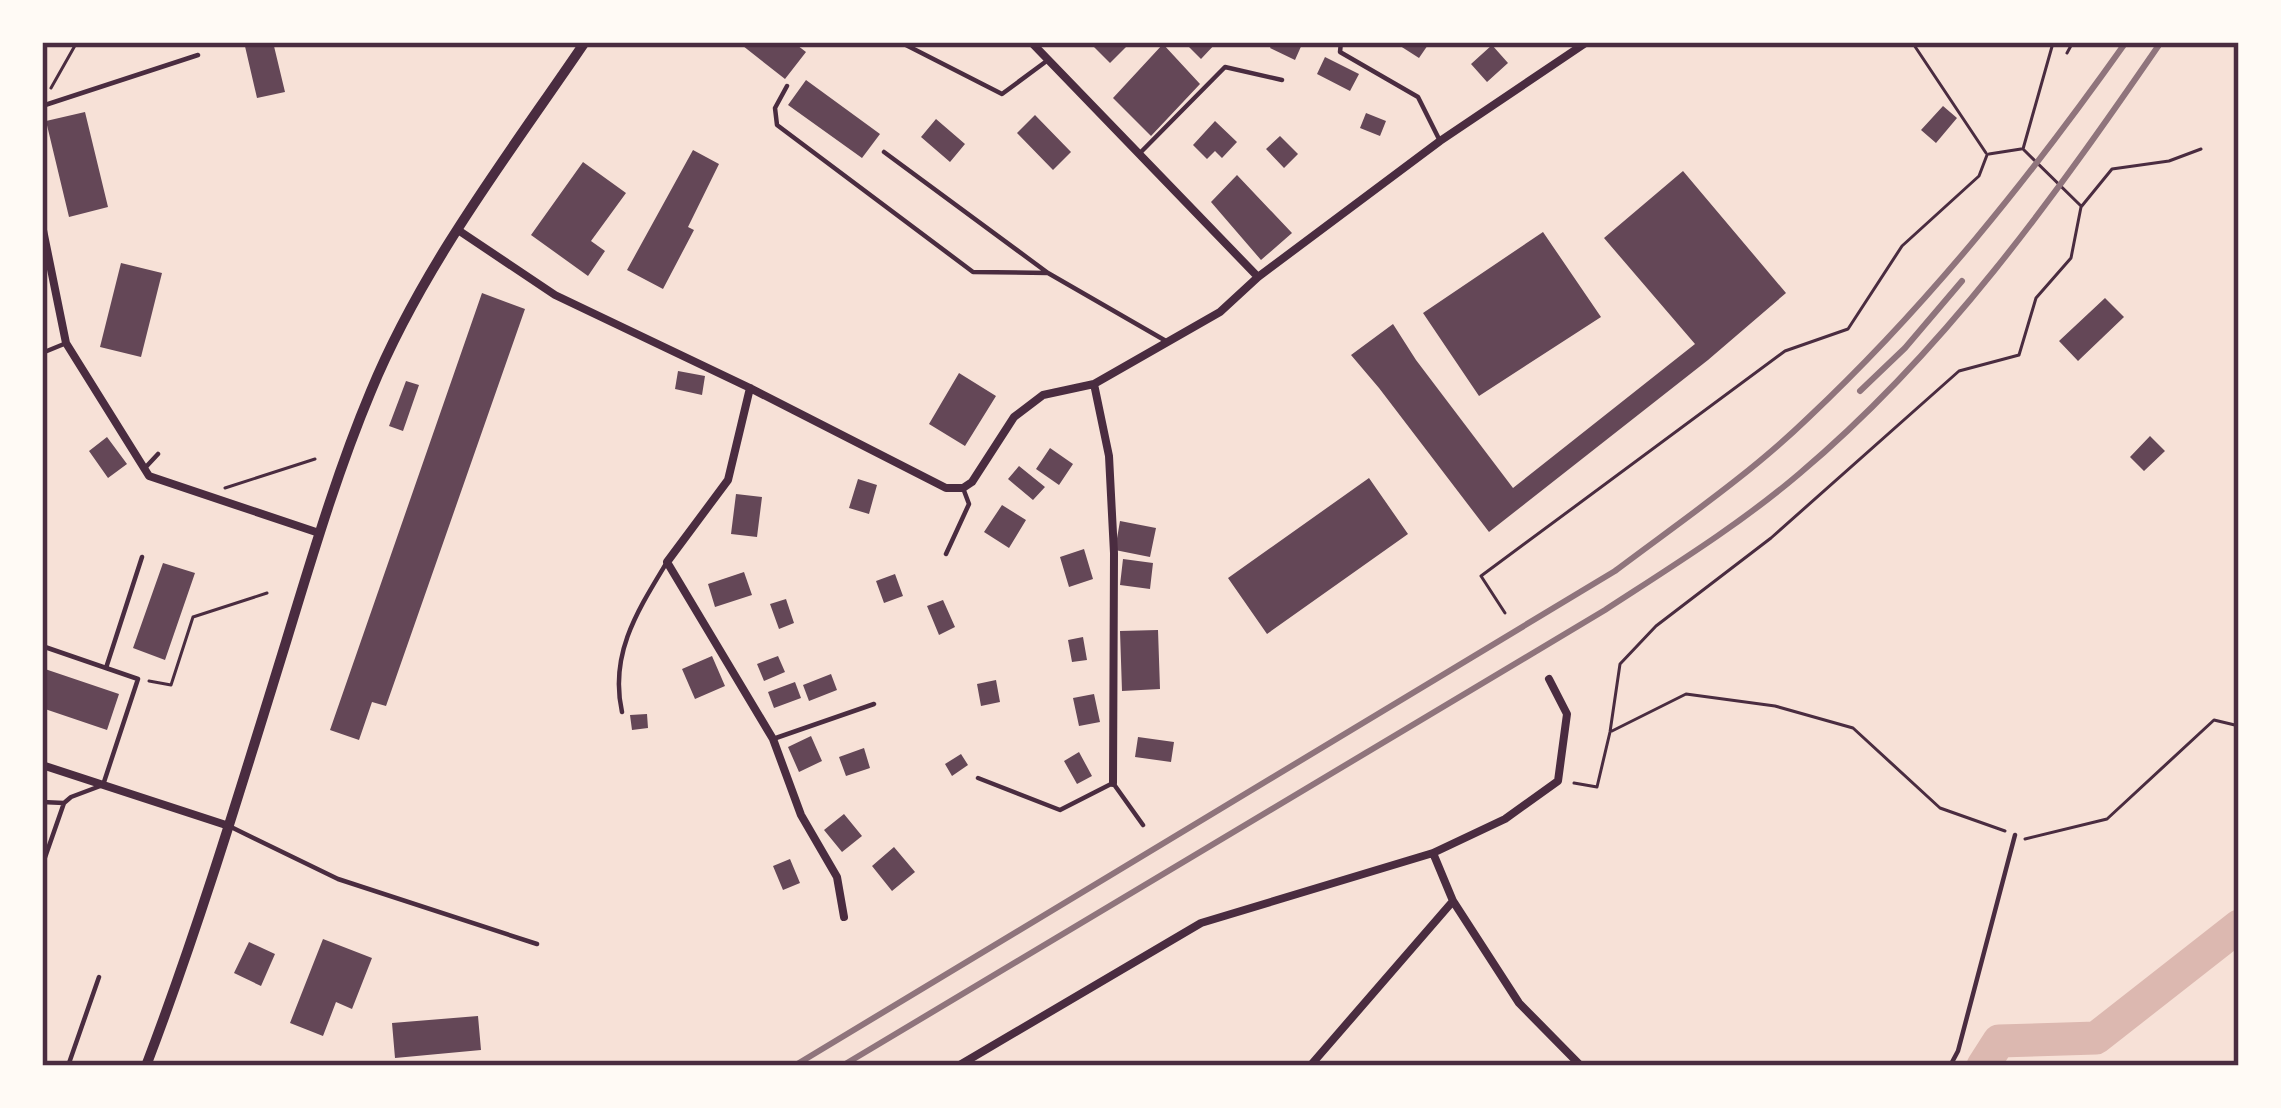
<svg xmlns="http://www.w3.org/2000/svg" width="2281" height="1108" viewBox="0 0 2281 1108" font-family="'Golos Text',sans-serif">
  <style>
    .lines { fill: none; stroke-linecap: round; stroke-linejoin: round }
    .river { stroke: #dcb8b0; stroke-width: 33 }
    .building { fill: #644757 }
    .path { stroke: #4a2c40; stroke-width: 3 }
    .service { stroke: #4a2c40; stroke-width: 4.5 }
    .minor { stroke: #4a2c40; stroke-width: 8 }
    .secondary { stroke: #4a2c40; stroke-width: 10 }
    .rail { stroke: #8f747c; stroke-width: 6 }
    .neatline { fill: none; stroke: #4a2c40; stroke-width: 4.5 }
  </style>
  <rect width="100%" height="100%" fill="#f7e1d7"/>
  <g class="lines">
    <!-- river -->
    <path class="river" d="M1983 1066 1999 1041 2096 1038 2239 926"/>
  </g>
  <!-- building -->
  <path class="building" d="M244 42H273L285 92 257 98Z
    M738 42H793L806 52 785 79Z
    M1098 42H1131L1110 63 1093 46Z
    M1184 42H1217L1201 59Z
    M1273 42H1303L1295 60 1270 48Z
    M1394 42H1430L1419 58Z
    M1163 44 1200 84 1151 136 1113 98Z
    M1492 45 1508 63 1487 82 1471 64Z
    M1325 57 1359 74 1350 91 1317 74Z
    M806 80 880 134 862 158 788 105Z
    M1943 106 1957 118 1936 143 1921 130Z
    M85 112 108 207 69 217 46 121Z
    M1366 113 1386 121 1380 136 1360 128Z
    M1035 115 1071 152 1053 170 1017 133Z
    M936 119 965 144 950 162 921 137Z
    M1215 121 1237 142 1222 158 1215 151 1207 159 1193 145Z
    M1280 136 1298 154 1284 168 1266 149Z
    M693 150 719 164 688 227 694 230 663 289 627 270Z
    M583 162 626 193 591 241 605 251 588 276 531 235Z
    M1683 171 1786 293 1708 360 1489 532 1379 388 1351 355 1393 324 1416 360 1513 488 1695 344 1604 238Z
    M1237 175 1292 233 1261 260 1211 202Z
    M1543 232 1601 317 1479 396 1423 313Z
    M121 263 162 273 141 357 100 347Z
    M482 293 525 309 386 706 372 702 359 740 330 730Z
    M2105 298 2124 317 2078 361 2059 341Z
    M678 371 705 376 702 395 675 389Z
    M959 373 996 396 965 446 929 424Z
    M406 381 419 385 403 431 389 426Z
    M2150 436 2165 451 2144 471 2130 457Z
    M107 437 127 464 108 478 89 451Z
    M1050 448 1073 464 1059 485 1036 469Z
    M1019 466 1045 487 1033 500 1008 479Z
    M1369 478 1408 534 1267 634 1228 578Z
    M858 479 877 485 869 514 849 508Z
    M736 494 762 497 757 537 731 534Z
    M1002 505 1026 520 1009 548 984 532Z
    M1120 521 1156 528 1150 557 1115 550Z
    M1084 549 1093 579 1069 587 1060 557Z
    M1123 559 1153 563 1150 589 1120 585Z
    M163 563 195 573 165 660 133 648Z
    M744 572 752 595 715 607 708 584Z
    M895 574 903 596 884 603 876 581Z
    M786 599 794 623 779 629 770 604Z
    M943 600 955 627 939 635 927 606Z
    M1158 630 1160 689 1122 691 1120 631Z
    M1083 637 1087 660 1072 662 1068 640Z
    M712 656 725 686 695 699 682 669Z
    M778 656 785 672 764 681 757 664Z
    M42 668 119 694 107 730 42 708Z
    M831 674 837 690 809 701 803 685Z
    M996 680 1000 702 981 706 977 684Z
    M795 682 801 698 774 708 768 692Z
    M1094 694 1100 722 1079 726 1073 698Z
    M647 714 648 728 632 730 630 715Z
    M811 736 822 761 799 772 788 747Z
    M1138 737 1174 742 1171 762 1135 757Z
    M864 748 870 768 846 776 839 757Z
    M1079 752 1092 776 1077 784 1064 761Z
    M961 754 968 765 952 776 945 764Z
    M844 814 862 836 842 852 824 830Z
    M894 847 915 872 892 891 872 866Z
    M790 859 800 883 783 890 773 866Z
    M323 939 372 958 352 1009 336 1002 323 1036 290 1023Z
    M249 942 275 954 261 986 234 973Z
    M478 1016 481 1050 395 1058 392 1023Z"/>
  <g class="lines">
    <!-- path -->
    <path class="path" d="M1912 42 1986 153
      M2053 43 2023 149 2080 205
      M2067 53 2073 42
      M51 88 77 42
      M1989 154 2021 149
      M225 488 315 459
      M1505 613 1481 576 1785 351 1848 329 1902 246 1979 176 1987 155
      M149 681 171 685 193 617 267 593
      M1612 731 1686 694 1775 706 1853 728 1940 808 2005 831
      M1574 783 1597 787 1610 732 1620 664 1656 626 1771 538 1959 371 2019 355 2036 298 2071 258 2081 207 2112 169 2169 161 2201 149
      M2025 839 2107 819 2214 720 2239 726"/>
    <!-- service -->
    <path class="service" d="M900 42 1002 94 1048 60
      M1341 42 1340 52 1418 97 1440 141
      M787 86 775 108 777 125 973 272 1048 273 1166 341
      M42 106 198 55
      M884 152 1048 273
      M1139 154 1225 67 1282 80
      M42 353 64 344
      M144 469 158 454
      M946 554 969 504 963 488
      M42 646 138 679 103 785 71 797 64 803 42 866
      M106 668 142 557
      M622 712C609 654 638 610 667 562
      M773 739 874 704
      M978 778 1060 810 1113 783 1143 825
      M42 802 64 803
      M229 826 338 879 537 944
      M68 1066 99 977
      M1950 1066 1958 1051 2015 835"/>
    <!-- minor -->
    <path class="minor" d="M1031 42 1258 277
      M42 225 66 343 149 476 319 533
      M458 230 555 295 750 388 946 488H963L972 482 1014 417 1043 395 1094 384 1220 312 1258 277 1440 141 1587 42
      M1094 384 1109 456 1114 553 1113 783
      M750 388 728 480 667 562 773 739 801 815 837 877 844 917
      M42 765 229 826
      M1453 901 1519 1003 1581 1066
      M958 1066 1201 923 1433 853 1505 819 1558 781 1567 714 1549 679
      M1310 1066 1453 901 1433 853"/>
    <!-- secondary -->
    <path class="secondary" d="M146 1066C199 927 242 784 286 642 312 557 337 472 371 391 423 265 509 154 585 42"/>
    <!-- rail -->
    <path class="rail" d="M1860 391 1905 348 1962 281
      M794 1066 1615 571C1680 522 1749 475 1808 418 1928 305 2031 176 2126 42
      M842 1066 1605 610C1671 567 1739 525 1799 474 1944 352 2055 196 2161 42"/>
  </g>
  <!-- border -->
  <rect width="2281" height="1108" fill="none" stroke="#fffaf5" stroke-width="90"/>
  <rect x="45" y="45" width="2191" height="1018" class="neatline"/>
</svg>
